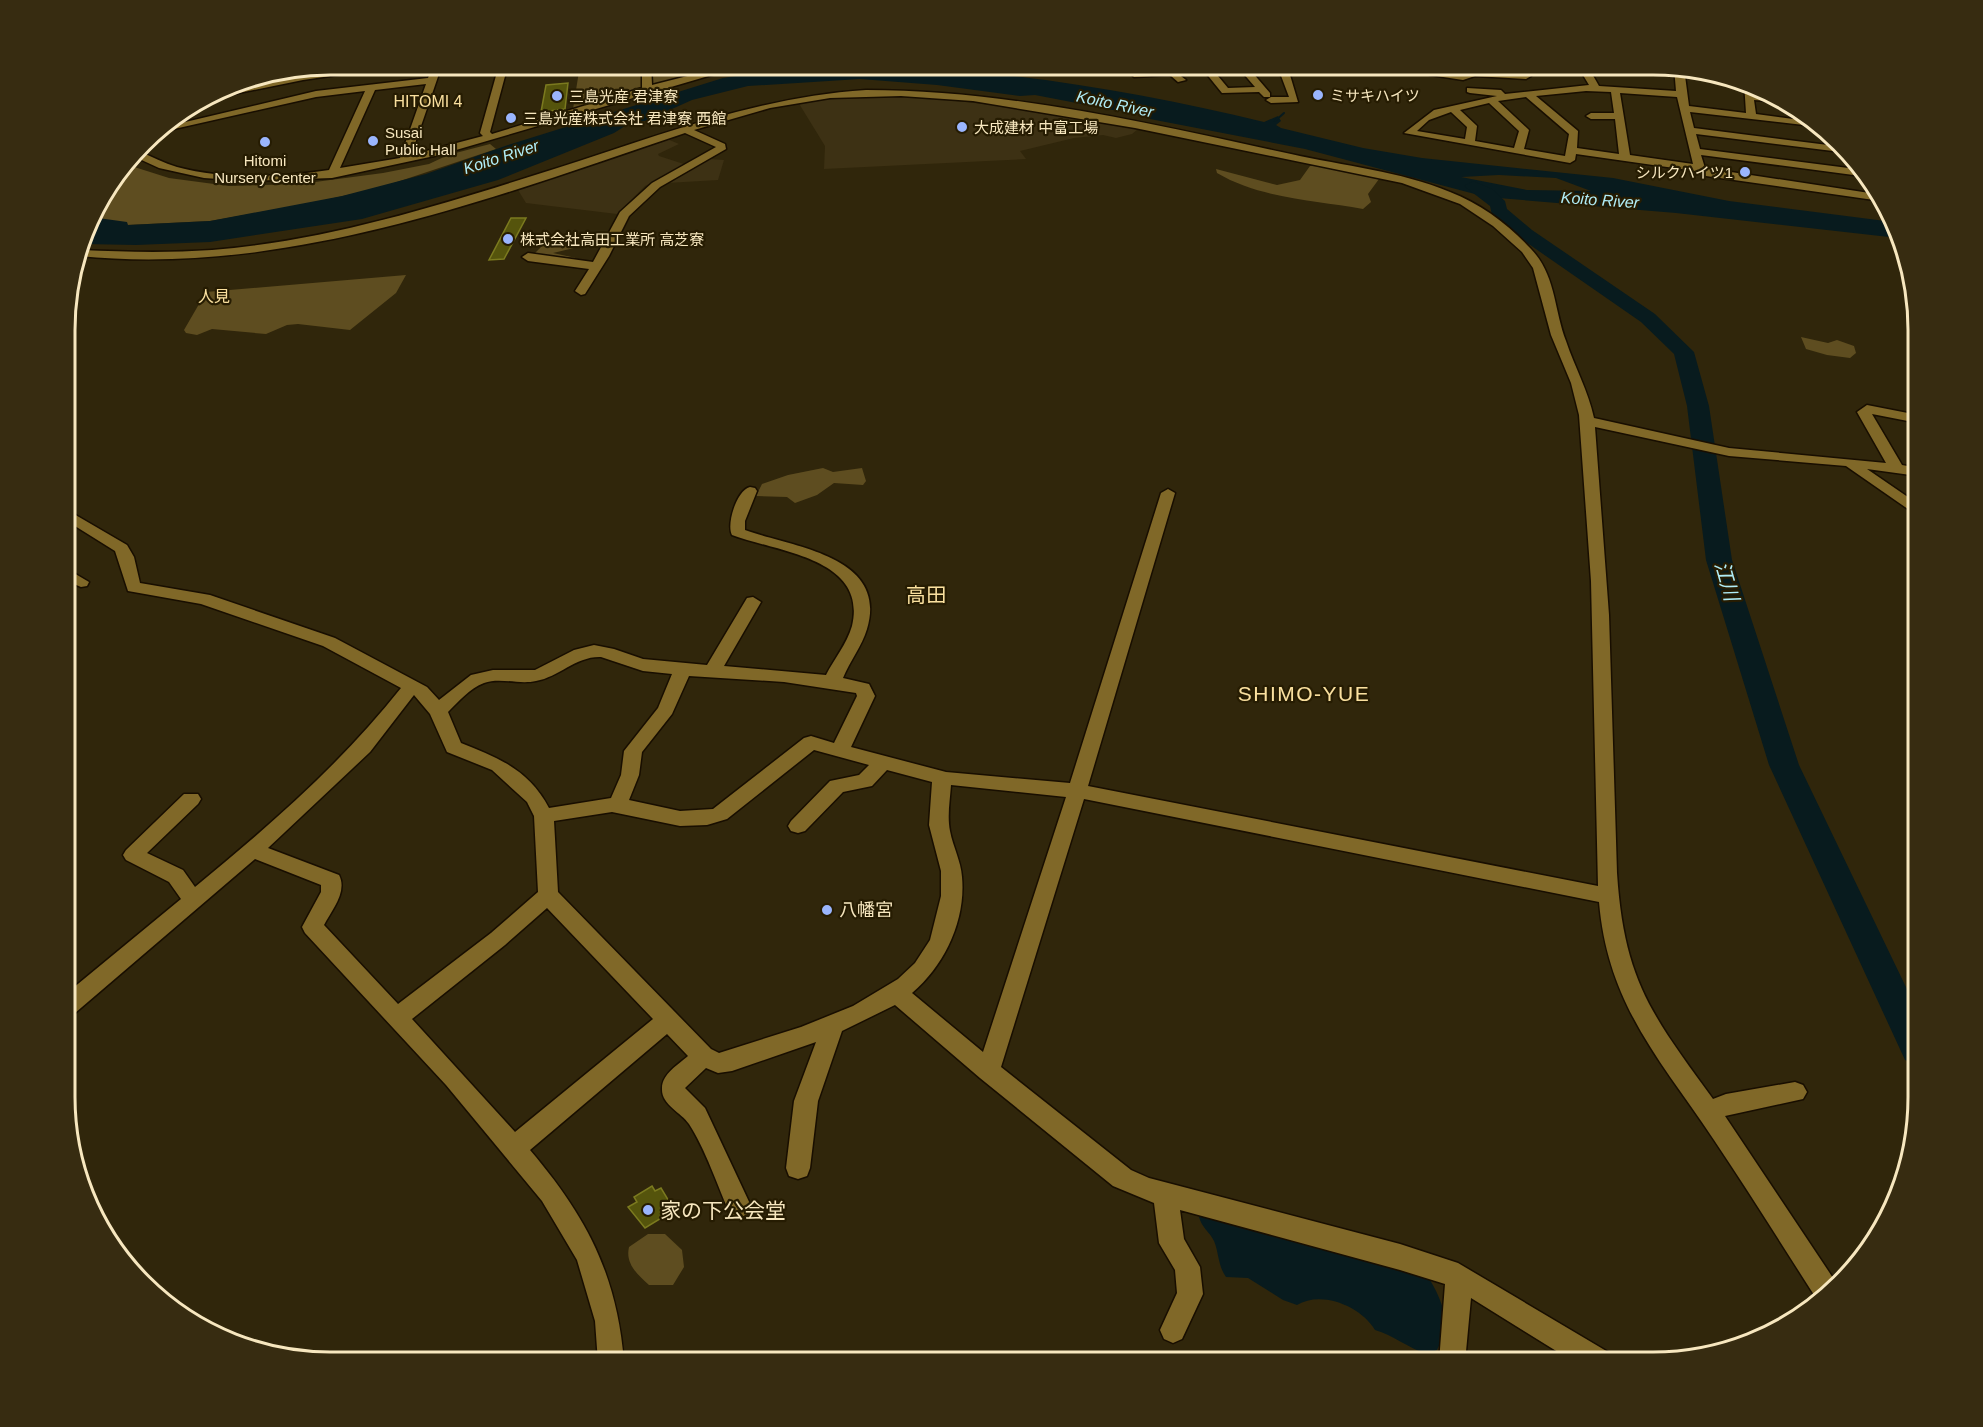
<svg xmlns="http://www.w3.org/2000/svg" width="1983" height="1427" viewBox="0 0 1983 1427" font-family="Arial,'Noto Sans JP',sans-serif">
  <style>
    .built { fill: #3d3114 }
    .green { fill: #5e4d20 }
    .water { fill: #081b1e; fill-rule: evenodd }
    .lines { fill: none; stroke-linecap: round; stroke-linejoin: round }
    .stream { stroke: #081b1e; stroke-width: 2 }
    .river { fill: #081b1e; fill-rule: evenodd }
    .building { fill: #55540c; stroke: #7b7a1f; stroke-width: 1.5 }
    .minor-casing { stroke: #180e00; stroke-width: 3 }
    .minor { fill: #806828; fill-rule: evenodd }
    .poi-dot { fill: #9ab5fd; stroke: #261c02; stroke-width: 2 }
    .labels { text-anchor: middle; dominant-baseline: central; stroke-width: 4.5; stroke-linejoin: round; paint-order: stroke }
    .far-poi-label { font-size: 15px; fill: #f7e7bf; stroke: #261c02; text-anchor: start }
    .far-neighbourhood-label { font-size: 16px; fill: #fae09f; stroke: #261c02 }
    .far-water-label { font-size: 16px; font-style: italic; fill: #b0edf7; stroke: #261c02 }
    .poi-label { font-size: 18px; fill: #f7e7bf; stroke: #261c02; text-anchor: start }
    .water-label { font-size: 20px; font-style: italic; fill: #b0edf7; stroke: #261c02 }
    .neighbourhood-label { font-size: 20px; fill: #fae09f; stroke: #261c02 }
    .quarter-label { font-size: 21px; letter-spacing: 1.5px; fill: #fae09f; stroke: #261c02 }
    .near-poi-label { font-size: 21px; fill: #f7e7bf; stroke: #261c02; text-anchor: start }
    .rim { fill: none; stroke: #f7e7bf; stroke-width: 3 }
  </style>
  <rect width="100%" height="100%" fill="#30260b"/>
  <!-- built -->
  <path class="built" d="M861 97H920L1002 106 1138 129 1132 134 1116 138 1103 135 1074 138 1020 151 1026 159 824 169 825 146 798 102Z
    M667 139 679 144 658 154 659 156 687 165 645 186 617 214 526 203 518 190 512 187Z
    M709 159 724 160 718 180 667 183Z"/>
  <!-- green -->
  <path class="green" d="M580 65H643L642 88 573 109Z
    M650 65H699L700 72 654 86 649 85Z
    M490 144 496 149 379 188 307 204 210 221 127 225 91 217 128 165 169 178 229 186 300 184 383 173 429 164 448 155Z
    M1318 165 1379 179 1368 194 1371 202 1363 209C1316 200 1261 199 1217 173L1216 169 1277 185 1300 180 1310 166Z
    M547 241 556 244H578V247L553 253 576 258 534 254Z
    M406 275 396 293 350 330 298 324 287 325 266 334 212 329 197 335 186 333 184 330 206 292Z
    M1801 337 1828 343 1837 340 1854 346 1856 353 1850 358 1827 355 1806 349Z
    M823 468 833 472 862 468 866 481 863 485 834 483 817 495 795 503 787 497 756 496 762 484 788 475Z
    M648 1234H665L682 1250 684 1267 673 1285H649C638 1275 625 1264 629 1247Z"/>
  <!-- water -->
  <path class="water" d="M854 65C991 67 1131 90 1264 122L1278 116 1281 121 1276 125 1281 128 1363 148 1422 158 1613 178 1729 201 1893 222 1898 238 1676 213 1486 197 1305 149 1150 119 1129 109 1118 111 1035 95 1020 96 937 85 860 79 748 86 692 100 645 121H633L614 133 498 180 362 219 210 242 136 245 83 244 91 217 127 222 128 225 210 221 342 196 426 174 508 145 723 78 789 67ZM1499 175 1556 178 1591 191 1527 190 1461 177Z
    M1205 1213 1413 1272 1430 1280C1444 1304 1451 1324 1437 1350L1427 1354C1408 1348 1393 1335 1375 1330 1361 1306 1321 1290 1297 1305L1283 1300 1248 1278 1226 1277C1218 1266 1219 1253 1214 1241 1209 1231 1202 1228 1199 1217Z"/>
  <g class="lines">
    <!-- stream -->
    <path class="stream" d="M1275 121 1284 113"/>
    <!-- river -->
    <path class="river" d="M1473 181 1492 189 1505 201 1507 209 1532 230 1655 314 1694 352 1709 406 1732 560 1799 765 1918 1012V1065L1905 1060 1769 765 1706 560 1687 406 1674 354 1641 322 1520 238 1492 215 1490 206 1464 186Z"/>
  </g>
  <!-- building -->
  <path class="building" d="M568 83 565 109 541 112 546 85Z
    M511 218H526L504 259 489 260Z
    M652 1186 655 1191 661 1188 670 1203 664 1206 668 1214 645 1228 628 1207 637 1202 634 1197Z"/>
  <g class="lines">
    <!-- minor casing -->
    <g class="minor-casing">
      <path id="minor" d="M383 65H406L303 80 204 100 215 93 303 74Z
        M433 65H442L411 155 483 136 480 133 499 65H508L490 132 492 134 642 88V65H651L652 85 731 65H746L439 155 332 178 247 181 204 178 159 168 135 157 139 151C152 157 164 163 177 167 225 180 281 177 329 170L365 91 316 97 152 134 160 128 316 91 428 78ZM426 84 400 158 340 168 375 90Z
        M1123 65H1132L1137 71 1172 69 1186 80 1178 82 1170 75 1134 77Z
        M1236 65H1246L1270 93V97H1264L1259 92 1222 93 1205 72 1213 70 1228 88 1255 87Z
        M1277 65H1287L1298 102 1271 103 1266 100 1271 97H1289Z
        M1577 65H1587L1599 86 1676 91 1674 67 1684 68 1689 106 1746 113 1744 82 1752 86 1753 94 1771 96 1782 102 1754 100 1756 114 1816 122 1821 127 1690 112 1694 128 1836 146 1841 152 1696 134 1700 149 1856 169 1861 176 1701 155 1705 168 1876 194 1881 201 1706 176 1695 171 1576 154 1575 160 1570 163 1404 133 1434 110 1497 96 1470 93 1467 92V88L1501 90 1505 94 1589 85ZM1586 91 1611 92 1614 113H1591L1586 116 1591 119H1615L1619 154 1577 148 1578 131 1536 96ZM1620 93 1677 97 1693 164 1630 155ZM1526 97 1569 134 1565 156 1524 149 1529 130 1498 101ZM1489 103 1519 131 1514 148 1475 141 1477 126 1460 110ZM1451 112 1467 127 1465 139 1417 131 1429 120Z
        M1474 70 1526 73 1531 76 1526 79 1475 76 1463 80 1430 75C1437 70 1462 74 1474 70Z
        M866 90C1009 90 1152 124 1291 154 1344 166 1400 171 1450 192 1481 204 1509 225 1531 249 1556 275 1554 310 1566 341 1575 368 1588 390 1594 418L1729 448 1886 463 1857 412 1867 405 1918 415V423L1872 414 1902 465 1918 468V476L1867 469 1918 504V516L1846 466 1729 456 1595 427 1609 615 1617 873C1624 981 1652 1015 1713 1099L1726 1094 1795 1082 1803 1085 1807 1092 1803 1099 1725 1116 1835 1281 1816 1298C1782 1245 1749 1192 1714 1140 1660 1059 1608 1005 1599 902L1084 799 1001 1067 1131 1170 1149 1178 1400 1244 1458 1263 1608 1352 1611 1362H1574L1471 1298 1465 1362H1439L1445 1284 1400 1270 1180 1210 1184 1239 1200 1267 1203 1294 1182 1339 1173 1343 1164 1339 1160 1330 1177 1293 1175 1270 1159 1243 1154 1203 1113 1186 980 1078 895 1005 842 1031 818 1101 810 1168 807 1176 798 1179 789 1176 786 1168 794 1101 816 1042 732 1071 718 1073 706 1068 685 1088 705 1108 751 1206 748 1214 739 1218 730 1214C718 1187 705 1148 689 1124 681 1112 661 1105 662 1088 662 1074 679 1064 688 1056L667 1034 530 1150C586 1216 617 1274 624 1362H598L595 1321 577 1260 542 1201 446 1085 305 933 302 927 321 892V885L255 859 75 1013 67 1015V993L181 899 169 882 126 860 123 855 126 850 184 794H198L201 799 198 804 147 853 183 870 195 887C269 826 341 764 401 688L323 646 201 604 128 591 115 551 67 521V510L127 545 134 557 140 583 210 595 335 638 427 687 439 700 471 675 493 670H535L574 650 594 645 614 649 643 659 707 665 747 598 753 597 761 602 724 666 826 675C834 659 847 644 852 626 868 558 777 552 732 535 726 524 737 490 750 487L755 488 757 491 745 521V530C791 547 889 555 867 629 862 646 850 661 843 678L869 684 875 696 851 747 946 772 1070 783 1161 493 1168 489 1175 493 1088 786 1598 886 1591 581 1579 415 1571 383 1551 335 1533 268 1522 252 1493 226 1460 204 1402 183 1135 128 973 101 901 96 830 98 770 108 694 130 725 144 726 149 660 187 629 216 609 256 585 294 581 295 575 291 589 269 528 261 522 257 528 253 593 262 620 212 652 183 716 147 685 133C492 198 286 277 79 256L81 250C125 252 168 253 212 250 327 241 441 205 551 170 655 137 756 97 866 90ZM601 657 643 671 672 674 658 708 624 751 621 775 611 798 549 808C529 770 499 758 461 743L448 712C458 702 470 688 484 683 500 677 519 685 536 681 559 677 576 656 601 657ZM689 676 784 682 856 693 857 696 834 743 811 736 804 738 713 809 680 811 629 800 639 775 642 752 672 714ZM414 695 430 714 447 752 492 770 527 802 534 816 538 892 491 933 398 1004 324 925C331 911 348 892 339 875L268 848 370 752ZM814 750 869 765 859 775 830 781 791 821 788 826 791 831 798 833 805 831 843 792 872 786 887 770 932 782 929 825 941 871V896L930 940 915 963 898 979 853 1006 801 1027 719 1053 711 1049 558 892 554 821 612 812 680 826 707 825 727 819ZM951 785 1066 797 983 1052 912 993C945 965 966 920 962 877 961 861 953 847 950 831 947 816 950 800 951 785ZM547 908 653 1019 515 1132 412 1019 505 945Z
        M67 569 89 582 87 586 81 587 67 581Z"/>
    </g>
    <!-- minor -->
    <use href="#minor" class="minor"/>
  </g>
  <!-- markers -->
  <g class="poi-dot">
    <circle cx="1318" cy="95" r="6"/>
    <circle cx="557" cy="96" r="6"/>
    <circle cx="511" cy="118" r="6"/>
    <circle cx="962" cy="127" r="6"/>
    <circle cx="373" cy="141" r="6"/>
    <circle cx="265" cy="142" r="6"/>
    <circle cx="1745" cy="172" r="6"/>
    <circle cx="508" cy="239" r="6"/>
    <circle cx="827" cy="910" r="6"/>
    <circle cx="648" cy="1210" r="6"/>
  </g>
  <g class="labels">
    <!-- far-poi labels -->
    <g class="far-poi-label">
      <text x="1330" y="95">ミサキハイツ</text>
      <text x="569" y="96">三島光産 君津寮</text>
      <text x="523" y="118">三島光産株式会社 君津寮 西館</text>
      <text x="974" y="127">大成建材 中富工場</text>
      <text x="385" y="132">Susai<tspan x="385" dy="17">Public Hall</tspan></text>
      <text x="265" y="160" text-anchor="middle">Hitomi<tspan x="265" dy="17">Nursery Center</tspan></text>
      <text x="1733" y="172" text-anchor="end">シルクハイツ1</text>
      <text x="520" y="239">株式会社高田工業所 高芝寮</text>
    </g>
    <!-- far-neighbourhood labels -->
    <g class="far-neighbourhood-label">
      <text x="428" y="101">HITOMI 4</text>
      <text x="214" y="296">人見</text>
    </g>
    <!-- far-water labels -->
    <g class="far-water-label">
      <text transform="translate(1115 104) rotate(12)">Koito River</text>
      <text transform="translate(501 157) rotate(-18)">Koito River</text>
      <text transform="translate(1600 200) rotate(4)">Koito River</text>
    </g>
    <!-- poi labels -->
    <g class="poi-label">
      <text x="839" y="910">八幡宮</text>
    </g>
    <!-- water labels -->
    <g class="water-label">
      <text transform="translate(1727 581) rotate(74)">江川</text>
    </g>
    <!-- neighbourhood labels -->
    <g class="neighbourhood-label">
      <text x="926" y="595">高田</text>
    </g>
    <!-- quarter labels -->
    <g class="quarter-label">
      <text x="1304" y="693">SHIMO-YUE</text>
    </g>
    <!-- near-poi labels -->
    <g class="near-poi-label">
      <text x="660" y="1210">家の下公会堂</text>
    </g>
  </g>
  <!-- crop -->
  <path d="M0 0H1983V1427H0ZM330 75H1653A255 255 0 0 1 1908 330V1097A255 255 0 0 1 1653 1352H330A255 255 0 0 1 75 1097V330A255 255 0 0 1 330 75Z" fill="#372c11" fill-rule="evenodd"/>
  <path class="rim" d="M330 75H1653A255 255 0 0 1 1908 330V1097A255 255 0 0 1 1653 1352H330A255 255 0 0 1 75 1097V330A255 255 0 0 1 330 75Z"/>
</svg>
